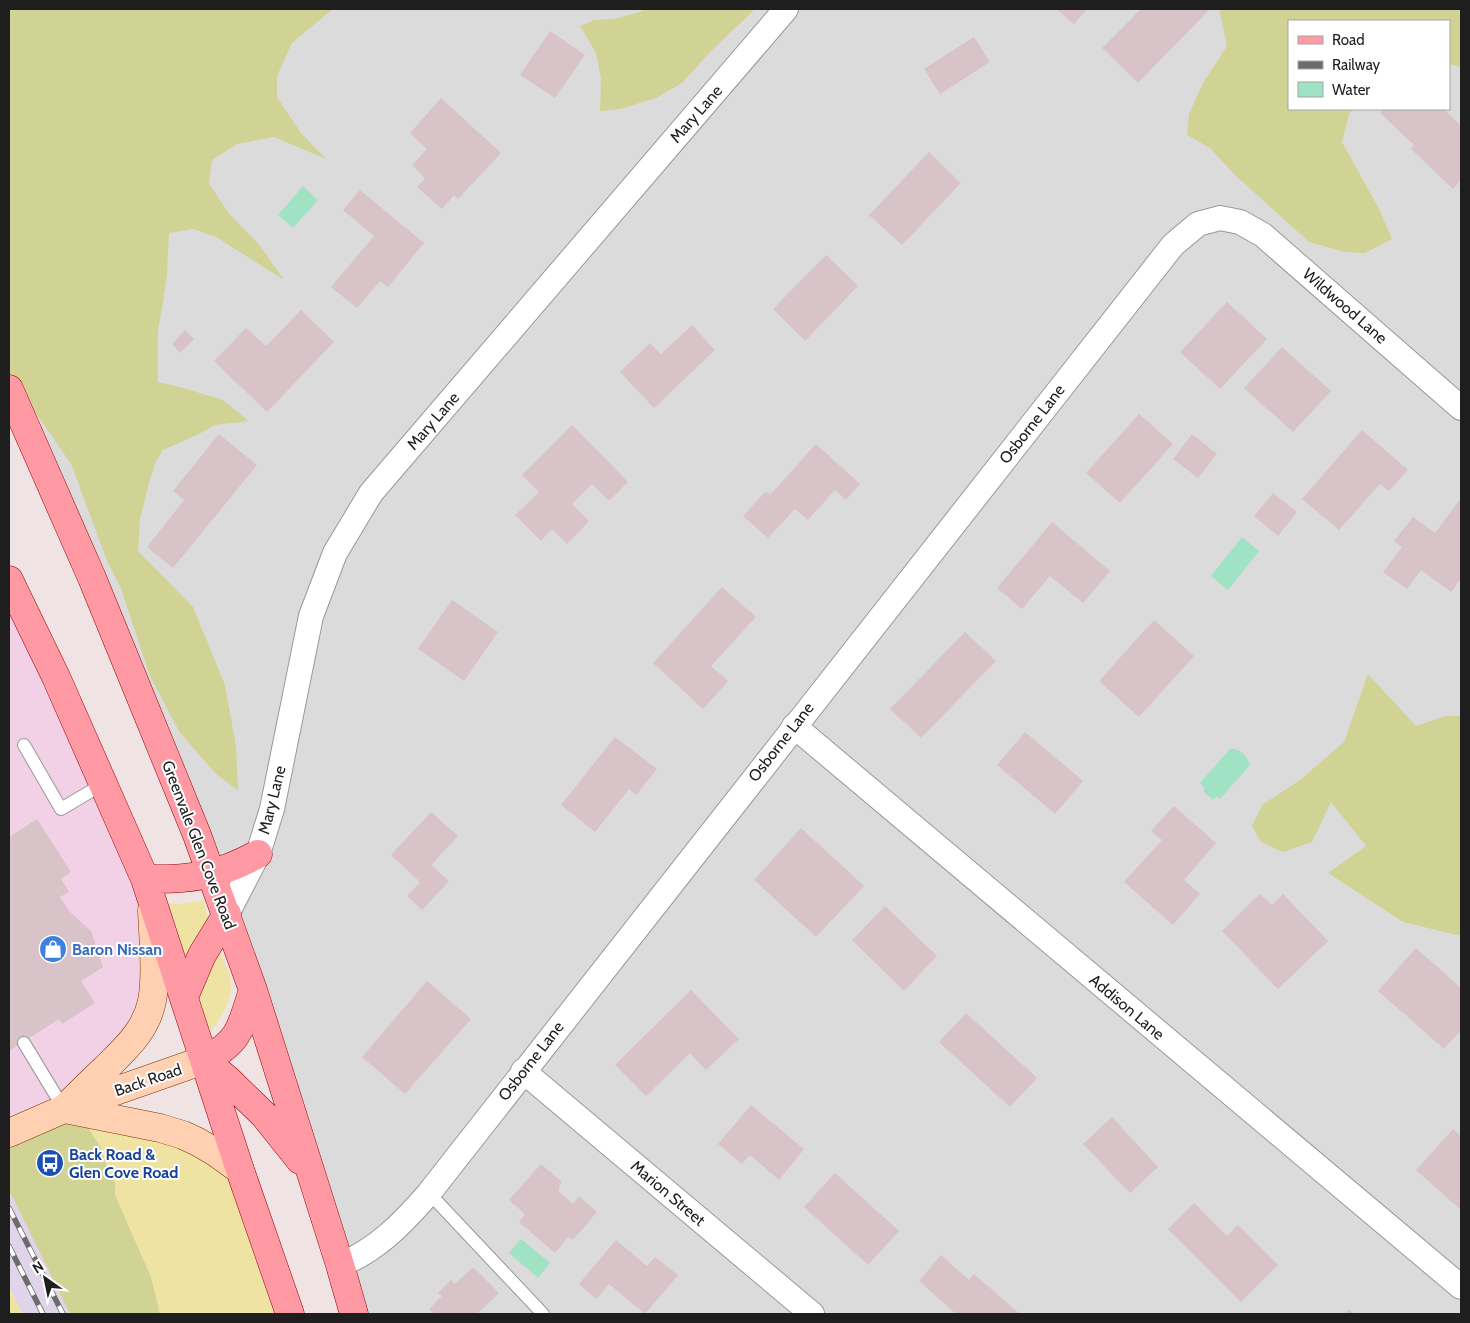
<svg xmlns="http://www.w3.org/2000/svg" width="1470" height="1323" viewBox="0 0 1470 1323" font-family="Cabin,sans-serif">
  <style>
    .residential { fill: #dcdbdc }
    .commercial { fill: #f2d1e6 }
    .industrial { fill: #e0d4ea }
    .grass { fill: #efe3a4 }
    .forest { fill: #d1d394 }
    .water { fill: #a0e2c4 }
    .building { fill: #d7c3c8 }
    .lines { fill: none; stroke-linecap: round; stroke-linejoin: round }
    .service-casing { stroke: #989898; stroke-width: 14 }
    .minor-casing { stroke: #989898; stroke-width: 26 }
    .secondary-casing { stroke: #7a3600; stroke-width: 29 }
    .primary-casing { stroke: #980000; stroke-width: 29 }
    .service { stroke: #fff; stroke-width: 12 }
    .minor { stroke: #fff; stroke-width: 24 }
    .secondary { stroke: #ffd0b2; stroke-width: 28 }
    .primary { stroke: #ff99a4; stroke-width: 28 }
    .rail-casing { stroke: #6c6c6c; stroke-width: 5.5 }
    .rail { stroke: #fff; stroke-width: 4; stroke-dasharray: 11; stroke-linecap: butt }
    .labels { text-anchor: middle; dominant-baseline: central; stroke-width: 4; stroke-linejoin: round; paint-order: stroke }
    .street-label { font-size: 16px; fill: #1e1e1e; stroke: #fff }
    .shop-label { font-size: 16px; font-weight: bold; fill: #366cbe; stroke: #fff; text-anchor: start }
    .transit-label { font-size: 16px; font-weight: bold; fill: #164399; stroke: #fff; text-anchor: start }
  </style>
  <rect width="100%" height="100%" fill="#f0e3e3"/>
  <!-- residential -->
  <path class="residential" d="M296 9H1405L1289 21V109H1449V46L1461 57V1314H354L284 1091 9 389V328Z"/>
  <!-- commercial -->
  <path class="commercial" d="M9 580 145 879 154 987 131 1044 9 1132Z"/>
  <!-- industrial -->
  <path class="industrial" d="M11 1193 70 1314H22L9 1286V1195Z"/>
  <!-- grass -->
  <path class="grass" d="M203 900 209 921 186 961 167 903 180 904Z
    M218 946C221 955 231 974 231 982 233 1000 220 1019 211 1032L199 1000V986Z
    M87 1126 160 1128 240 1170 288 1308 270 1314H160L151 1277 115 1195V1183L108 1169 100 1146Z
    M9 1286 22 1314H9Z"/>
  <!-- forest -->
  <path class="forest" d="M9 9H333L292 43 277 76V97L301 133 326 159 274 137 237 144 212 160 209 183 227 211 261 247 284 280 216 237 193 229 169 233 167 273 163 303 158 330V382L183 388 223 400 249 421 215 425 197 435 163 450 156 461 149 483 140 519 138 551 193 607 225 685 236 746 238 791 215 773 180 733 150 676 121 589 108 563 71 464 9 374Z
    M643 9H755L711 51 682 83 656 98 620 109 600 111 601 79 596 53 580 26 594 20 614 19 640 12Z
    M1219 9H1461V67L1449 64V21H1289V109H1353L1349 114 1342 142 1379 209 1392 239 1365 253 1345 252 1309 242 1235 175 1210 148 1187 135 1189 114 1203 83 1227 46Z
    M1368 674 1416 726 1445 716H1461V936L1403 922 1328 873 1366 846 1331 802 1312 842 1283 852 1261 842 1252 826 1262 805 1300 780 1344 742Z
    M64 1109 87 1126 100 1146 108 1169 115 1183V1195L151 1277 160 1314H70L11 1194 9 1195V1132Z"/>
  <!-- water -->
  <path class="water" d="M303 186 318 200 293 228 278 215Z
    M1242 537 1259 551 1228 590 1211 576Z
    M1231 748C1244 752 1245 753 1250 765L1220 799 1217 796 1213 800 1203 791 1205 788 1200 783Z
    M521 1239 550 1263 538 1278 509 1253Z"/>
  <!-- building -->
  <path class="building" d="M1056 9H1087L1074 24Z
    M1141 9H1207L1209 10 1138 83 1102 48Z
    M550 31 585 55 555 98 520 75Z
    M974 37 990 62 940 94 924 69Z
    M441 98 501 153 458 199 454 195 442 209 417 187 425 178 412 165 427 149 410 133Z
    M1384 109H1444L1461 126V180L1453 189 1411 149 1414 145 1380 113Z
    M929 152 961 183 902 245 869 215Z
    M360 190 424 243 388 287 380 281 357 308 331 287 374 236 343 210Z
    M826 255 858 286 805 341 773 309Z
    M1227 302 1267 339 1220 389 1180 352Z
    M301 310 334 342 267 412 214 361 246 328 266 346Z
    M692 325 715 350 654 408 620 372 650 343 661 354Z
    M185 330 194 339 180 353 172 344Z
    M1282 347 1331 391 1293 432 1244 388Z
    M1139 414 1173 444 1120 503 1086 473Z
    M572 425 628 482 609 501 592 484 572 504 589 521 567 544 552 529 541 541 515 515 539 492 522 475Z
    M1362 430 1408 470 1389 491 1380 484 1339 530 1302 499Z
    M219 434 257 465 173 568 147 547 184 500 173 491Z
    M1192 434 1217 454 1198 478 1173 459Z
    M816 444 860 484 846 500 835 490 808 520 795 509 768 538 743 516 766 491 770 495Z
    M1273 493 1297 512 1278 536 1254 516Z
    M1459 501 1461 502V580H1460L1451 592 1421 570 1407 589 1383 572 1402 547 1394 541 1413 517 1435 533Z
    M1052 522 1110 571 1083 603 1050 576 1022 609 997 588Z
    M722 587 756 617 711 666 728 681 703 709 653 663Z
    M452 600 498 632 464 681 418 649Z
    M1154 620 1194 656 1139 717 1099 681Z
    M965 632 996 661 921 738 890 709Z
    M1025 732 1083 781 1055 814 997 765Z
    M615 737 657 769 636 795 629 789 595 832 561 805Z
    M1174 806 1216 843 1184 880 1200 894 1173 925 1124 882 1162 840 1151 831Z
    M431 812 458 836 431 865 449 881 422 910 407 896 420 882 391 855Z
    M37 819 71 872 61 879 69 892 60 897 69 911 91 931 103 967 81 981 95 1003 62 1024 59 1019 9 1051V837Z
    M801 828 864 886 816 937 754 880Z
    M1260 894 1272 905 1283 894 1328 941 1278 989 1222 931Z
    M885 906 937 956 904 991 852 940Z
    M1416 948 1461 988V1030L1444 1049 1378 991Z
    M427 981 471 1019 405 1094 362 1057Z
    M691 990 739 1039 706 1070 690 1053 646 1096 615 1065Z
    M966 1013 1037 1078 1010 1107 939 1042Z
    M751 1105 804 1149 779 1180 750 1155 742 1164 718 1144Z
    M1112 1117 1158 1167 1130 1193 1083 1144Z
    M1453 1129 1461 1136V1210L1416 1170Z
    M541 1164 562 1182 559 1187V1192L573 1204 579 1196 597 1212 573 1240 568 1237 555 1253 519 1222 525 1214 509 1200Z
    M835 1173 899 1231 868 1265 804 1207Z
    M1194 1203 1227 1236 1238 1225 1278 1265 1241 1302 1168 1229Z
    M616 1240 647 1266 655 1257 678 1275 645 1314 609 1284 596 1299 579 1284Z
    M941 1255 969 1280 974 1274 1020 1314H956L919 1281Z
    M473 1267 499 1293 477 1314H434L429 1309 442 1296 438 1293 451 1280 455 1284Z
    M1349 1309 1354 1314H1344Z"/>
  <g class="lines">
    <!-- service casing -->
    <g class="service-casing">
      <path id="service" d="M24 745 61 809 103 784
        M24 1043 64 1109
        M429 1193 543 1314"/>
    </g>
    <!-- minor casing -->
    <g class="minor-casing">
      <path id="minor" d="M794 726 1461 1287
        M227 914 258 854 272 809 311 616 335 553 371 493 786 9
        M523 1071 812 1314
        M340 1265C377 1250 403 1223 429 1193L1173 245 1198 224 1220 218 1240 222 1263 235 1461 408"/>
    </g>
    <!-- secondary casing -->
    <g class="secondary-casing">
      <path id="secondary" d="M64 1109C77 1096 91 1082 105 1069 125 1049 146 1031 152 1001 157 975 153 937 152 910
        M65 1109 160 1128 183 1135 198 1142 215 1152 240 1170
        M9 1133 64 1109 204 1060"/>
    </g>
    <!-- primary casing -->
    <g class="primary-casing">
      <path id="primary" d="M9 389 92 578 197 835 253 990 340 1265 354 1314
        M9 580 56 677 145 879 240 1170 290 1314
        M145 879C190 880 218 876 258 854
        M184 997 202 955 227 914
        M204 1060 228 1080 264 1115 300 1160
        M204 1060C241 1042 241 1026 253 990"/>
    </g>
    <!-- service -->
    <use href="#service" class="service"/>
    <!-- minor -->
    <use href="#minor" class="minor"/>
    <!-- secondary -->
    <use href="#secondary" class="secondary"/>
    <!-- primary -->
    <use href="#primary" class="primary"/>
    <!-- rail casing -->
    <g class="rail-casing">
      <path id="rail" d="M9 1208 63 1314
        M9 1246 43 1314"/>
    </g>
    <!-- rail -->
    <use href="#rail" class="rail"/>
  </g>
  <!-- icons -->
  <defs>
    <g id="shop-disc" transform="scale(1.4375)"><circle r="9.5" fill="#3f7fe0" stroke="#fff"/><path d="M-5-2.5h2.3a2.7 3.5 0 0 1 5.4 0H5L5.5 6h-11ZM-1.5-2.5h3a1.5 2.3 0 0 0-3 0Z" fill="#fff"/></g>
    <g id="bus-disc" transform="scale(1.4375)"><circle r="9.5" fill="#1a4fb4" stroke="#fff"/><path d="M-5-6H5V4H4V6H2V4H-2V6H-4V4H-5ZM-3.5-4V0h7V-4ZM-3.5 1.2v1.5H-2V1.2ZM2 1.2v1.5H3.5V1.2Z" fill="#fff"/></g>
  </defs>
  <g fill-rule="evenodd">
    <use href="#shop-disc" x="53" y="949"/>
    <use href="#bus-disc" x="50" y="1163"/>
  </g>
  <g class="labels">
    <!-- street labels -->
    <g class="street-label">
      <text transform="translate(696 114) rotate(-49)">Mary Lane</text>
      <text transform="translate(1345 306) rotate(41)">Wildwood Lane</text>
      <text transform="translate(433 421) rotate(-49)">Mary Lane</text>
      <text transform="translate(1032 424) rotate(-52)">Osborne Lane</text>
      <text transform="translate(781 742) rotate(-52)">Osborne Lane</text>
      <text transform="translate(272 800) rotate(-76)">Mary Lane</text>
      <text transform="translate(199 845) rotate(69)">Greenvale Glen Cove Road</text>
      <text transform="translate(1127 1007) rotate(40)">Addison Lane</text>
      <text transform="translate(531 1061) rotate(-52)">Osborne Lane</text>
      <text transform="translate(148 1080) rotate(-19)">Back Road</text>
      <text transform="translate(668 1193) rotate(40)">Marion Street</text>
    </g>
    <!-- shop labels -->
    <g class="shop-label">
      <text x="72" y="949">Baron Nissan</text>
    </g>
    <!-- transit labels -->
    <g class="transit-label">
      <text x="69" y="1154">Back Road &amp;<tspan x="69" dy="18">Glen Cove Road</tspan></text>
    </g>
  </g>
  <!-- border -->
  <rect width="1470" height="1323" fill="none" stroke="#1e1e1e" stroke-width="20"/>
  <!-- legend -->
  <rect x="1288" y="20" width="162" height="90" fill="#ffffff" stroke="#a5a5a5"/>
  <rect x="1298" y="36" width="25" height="8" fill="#ff99a4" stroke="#a5a5a5"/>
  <text x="1332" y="45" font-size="15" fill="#1e1e1e">Road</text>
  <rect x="1298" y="61" width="25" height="8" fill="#6c6c6c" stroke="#a5a5a5"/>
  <text x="1332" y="70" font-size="15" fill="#1e1e1e">Railway</text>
  <rect x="1298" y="82" width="25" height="15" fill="#a0e2c4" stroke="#a5a5a5"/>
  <text x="1332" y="95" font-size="15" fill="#1e1e1e">Water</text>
  <!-- north arrow -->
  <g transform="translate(45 1278) rotate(327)" stroke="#ffffff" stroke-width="4" paint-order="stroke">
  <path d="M0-4L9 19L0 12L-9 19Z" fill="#1e1e1e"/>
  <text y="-8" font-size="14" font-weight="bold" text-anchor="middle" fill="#1e1e1e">N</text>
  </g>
</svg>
